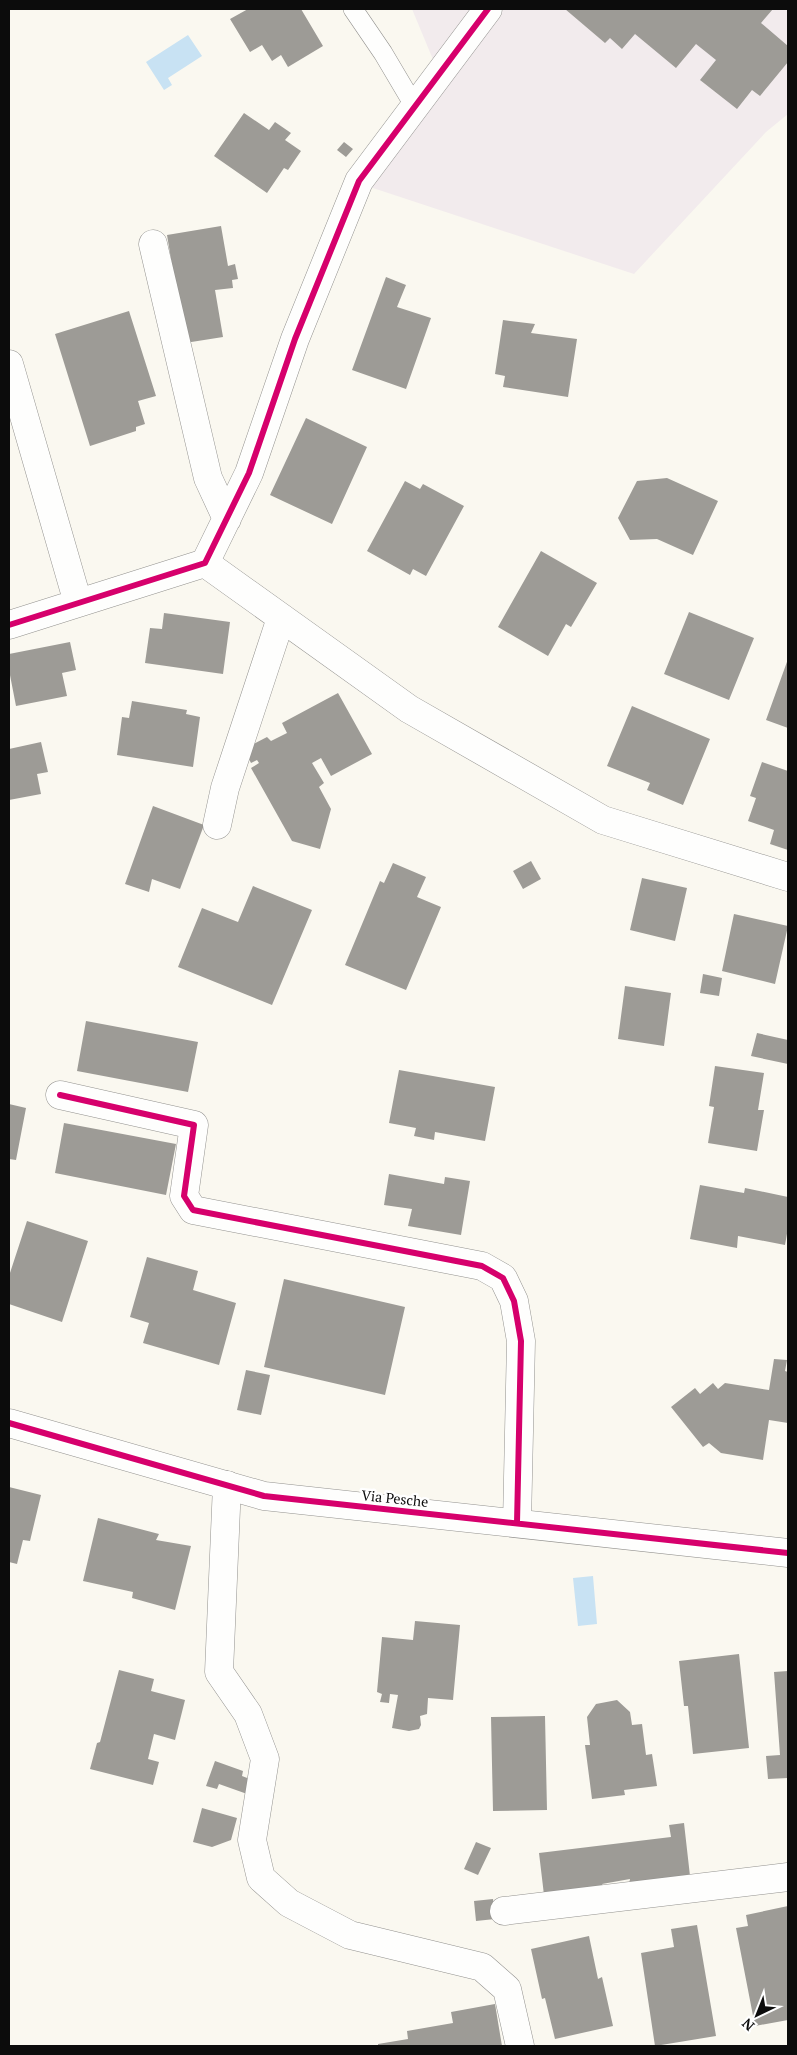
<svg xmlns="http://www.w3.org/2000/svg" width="797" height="2055" viewBox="0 0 797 2055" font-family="'PT Serif',serif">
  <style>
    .industrial { fill: #f2ebed }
    .water { fill: #c8e2f3 }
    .building { fill: #9d9b96 }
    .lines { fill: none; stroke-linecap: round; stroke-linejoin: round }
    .service-casing { stroke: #93928f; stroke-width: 20 }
    .minor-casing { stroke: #93928f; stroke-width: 29 }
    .tertiary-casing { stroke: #93928f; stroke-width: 29 }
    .service { stroke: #fefefd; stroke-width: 19 }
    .minor { stroke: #fefefd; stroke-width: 28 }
    .tertiary { stroke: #fefefd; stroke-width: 28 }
    .cycleway-casing { stroke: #fff; stroke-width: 9 }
    .cycleway { stroke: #d6006c; stroke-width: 6 }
    .labels { text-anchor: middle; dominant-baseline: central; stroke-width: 5; stroke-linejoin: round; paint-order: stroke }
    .street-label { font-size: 14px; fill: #0c0c0c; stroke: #fff }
  </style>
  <rect width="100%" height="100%" fill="#faf8f0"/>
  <!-- industrial -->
  <path class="industrial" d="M412 9H788V114L766 132 634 274 373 188 359 181 434 62Z"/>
  <!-- water -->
  <path class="water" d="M188 35 202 56 168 78 172 85 164 90 146 62Z
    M593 1576 597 1624 578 1626 573 1578Z"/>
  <!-- building -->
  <path class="building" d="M248 9H301L323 46 288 67 281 55 272 61 262 45 250 52 230 19Z
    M565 9H773L761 23 788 46V62L760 96 752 90 737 109 700 80 716 60 696 44 676 68 635 34 622 49 610 38 605 43Z
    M244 113 269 130 275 122 291 133 285 140 301 151 288 170 284 168 267 193 214 156Z
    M344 142 353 149 346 157 337 150Z
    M221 226 228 266 235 264 238 279 232 280 233 288 215 290 223 337 185 343 167 235Z
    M386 277 406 285 397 307 431 318 406 389 352 370Z
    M129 311 156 396 138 401 145 424 136 427V431L90 446 55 334Z
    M503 320 535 324 531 333 577 339 568 397 503 387 505 376 495 374Z
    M306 418 367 447 332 524 270 495Z
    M667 478 718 501 693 555 657 539 630 540 618 518 637 481Z
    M405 481 420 489 423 484 464 506 426 576 413 569 410 575 367 551Z
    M541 551 597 583 571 627 566 624 548 656 498 627Z
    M689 612 754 638 729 700 664 674Z
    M164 613 230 622 223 674 145 663 150 628 162 629Z
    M70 642 76 670 62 673 67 696 16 706 9 670V654Z
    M788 659V728L766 720Z
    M338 693 372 754 331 776 321 758 312 763 324 783 319 787 331 809 320 849 292 841 251 768 259 763 257 760 251 763 244 749 267 737 271 741 287 733 282 723Z
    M132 701 187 710 186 714 200 717 193 767 117 755 122 717 129 718Z
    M632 706 710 739 683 805 647 790 650 783 607 766Z
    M41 742 48 772 37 774 41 794 9 800V749Z
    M762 762 788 771V850L770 844 774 830 748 821 756 798 750 796Z
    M153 806 204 825 180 889 152 879 149 892 125 884Z
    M531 861 541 879 523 889 513 871Z
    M393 863 426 877 417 897 441 907 406 990 345 965 380 881 384 883Z
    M642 878 687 888 675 941 630 930Z
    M253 886 312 910 272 1005 178 967 202 908 238 922Z
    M734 914 788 926 775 984 722 971Z
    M703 974 722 978 719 996 700 993Z
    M625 986 671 993 664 1046 618 1039Z
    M86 1021 198 1042 188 1092 77 1071Z
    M757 1033 788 1040V1064L751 1056Z
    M715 1066 764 1073 758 1110H764L757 1151 708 1143 714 1107 709 1106Z
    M399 1070 495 1087 485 1141 435 1132 434 1140 414 1136 416 1128 389 1123Z
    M9 1104 26 1108 16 1160 9 1159Z
    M64 1123 176 1144 166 1195 55 1173Z
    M389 1174 444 1184 445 1177 470 1181 461 1235 408 1226 412 1209 384 1205Z
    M700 1185 744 1193 745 1188 788 1197V1228L785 1245 738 1236 737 1248 690 1239Z
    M27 1221 88 1241 62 1322 9 1304V1276Z
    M147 1257 198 1271 193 1290 236 1303 219 1365 143 1343 149 1323 130 1317Z
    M284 1279 405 1307 385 1395 264 1367Z
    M774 1359 787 1360 785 1371 788 1372V1423L769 1420 763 1460 721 1453 709 1443 703 1447 671 1407 695 1388 700 1394 713 1383 718 1389 725 1383 769 1390Z
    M246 1370 270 1375 261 1415 237 1410Z
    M9 1487 41 1495 30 1541 23 1540 17 1564 9 1562Z
    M98 1518 159 1534 156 1540 191 1546 175 1610 132 1598 133 1592 83 1581Z
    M415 1621 460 1625 453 1700 428 1698 427 1714 420 1716 421 1725 419 1729 409 1731 392 1728 398 1695 390 1694 389 1703 380 1702 382 1694 377 1692 382 1637 413 1640Z
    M739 1654 749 1748 693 1754 688 1706H684L679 1661Z
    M119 1670 154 1679 151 1691 185 1700 175 1740 154 1734 148 1759 159 1762 153 1785 90 1769 97 1743 100 1742Z
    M788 1671V1778L768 1779 766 1756 780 1755 774 1672Z
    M617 1700 630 1712 632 1725 642 1724 646 1755 652 1754 657 1786 624 1790 625 1795 592 1799 585 1745H590L587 1717 596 1704Z
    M545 1716 547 1810 493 1811 491 1717Z
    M215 1761 243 1771 242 1776 255 1781 250 1795 219 1784 217 1789 206 1786Z
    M202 1808 237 1818 231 1840 212 1847 193 1842Z
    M684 1823 690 1876 629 1884 630 1879 602 1884 604 1887 544 1895 539 1853 671 1837 669 1825Z
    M476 1842 491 1848 478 1875 464 1869Z
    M493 1899 495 1919 476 1921 474 1901Z
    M788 1906V2020L755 2026 736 1928 748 1926 746 1915Z
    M697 1925 716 2036 655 2046 641 1953 674 1947 671 1929Z
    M589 1936 598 1979 602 1977 613 2026 555 2039 545 1998 542 1999 531 1949Z
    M495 2004 502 2046H378V2044L408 2039 407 2031 453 2023 451 2012Z"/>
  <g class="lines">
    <!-- service casing -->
    <g class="service-casing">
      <path id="service" d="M353 9 383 53 415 107"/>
    </g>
    <!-- minor casing -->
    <g class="minor-casing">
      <path id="minor" d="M153 244 208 478 227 519
        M9 364 78 603
        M205 563 409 709 603 820 788 877
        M9 625 205 563 249 473 295 339 359 181 488 9
        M217 825 225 788 281 618
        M60 1095 194 1125 184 1196 193 1210 482 1266 503 1278 514 1301 521 1341 517 1523
        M227 1485 219 1672 248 1714 265 1759 252 1840 261 1878 289 1903 350 1935 482 1967 507 1989 520 2046
        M504 1911 788 1877"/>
    </g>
    <!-- tertiary casing -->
    <g class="tertiary-casing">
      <path id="tertiary" d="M9 1423 264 1496 788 1553"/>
    </g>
    <!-- service -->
    <use href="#service" class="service"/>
    <!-- minor -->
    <use href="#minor" class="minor"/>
    <!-- tertiary -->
    <use href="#tertiary" class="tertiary"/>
    <!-- cycleway casing -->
    <g class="cycleway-casing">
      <path id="cycleway" d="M9 625 205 563 249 473 295 339 359 181 488 9
        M60 1095 194 1125 184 1196 193 1210 482 1266 503 1278 514 1301 521 1341 517 1523
        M9 1423 264 1496 788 1553"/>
    </g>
    <!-- cycleway -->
    <use href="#cycleway" class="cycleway"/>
  </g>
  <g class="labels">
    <!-- street labels -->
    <g class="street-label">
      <text transform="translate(395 1498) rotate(6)">Via Pesche</text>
    </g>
  </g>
  <!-- border -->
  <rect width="797" height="2055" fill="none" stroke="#0c0c0c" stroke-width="20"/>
  <!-- north arrow -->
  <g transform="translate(757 2015) rotate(223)" stroke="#ffffff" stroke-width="4" paint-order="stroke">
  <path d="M0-4L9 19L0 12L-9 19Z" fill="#0c0c0c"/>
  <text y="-8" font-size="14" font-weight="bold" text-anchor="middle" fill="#0c0c0c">N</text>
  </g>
</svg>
